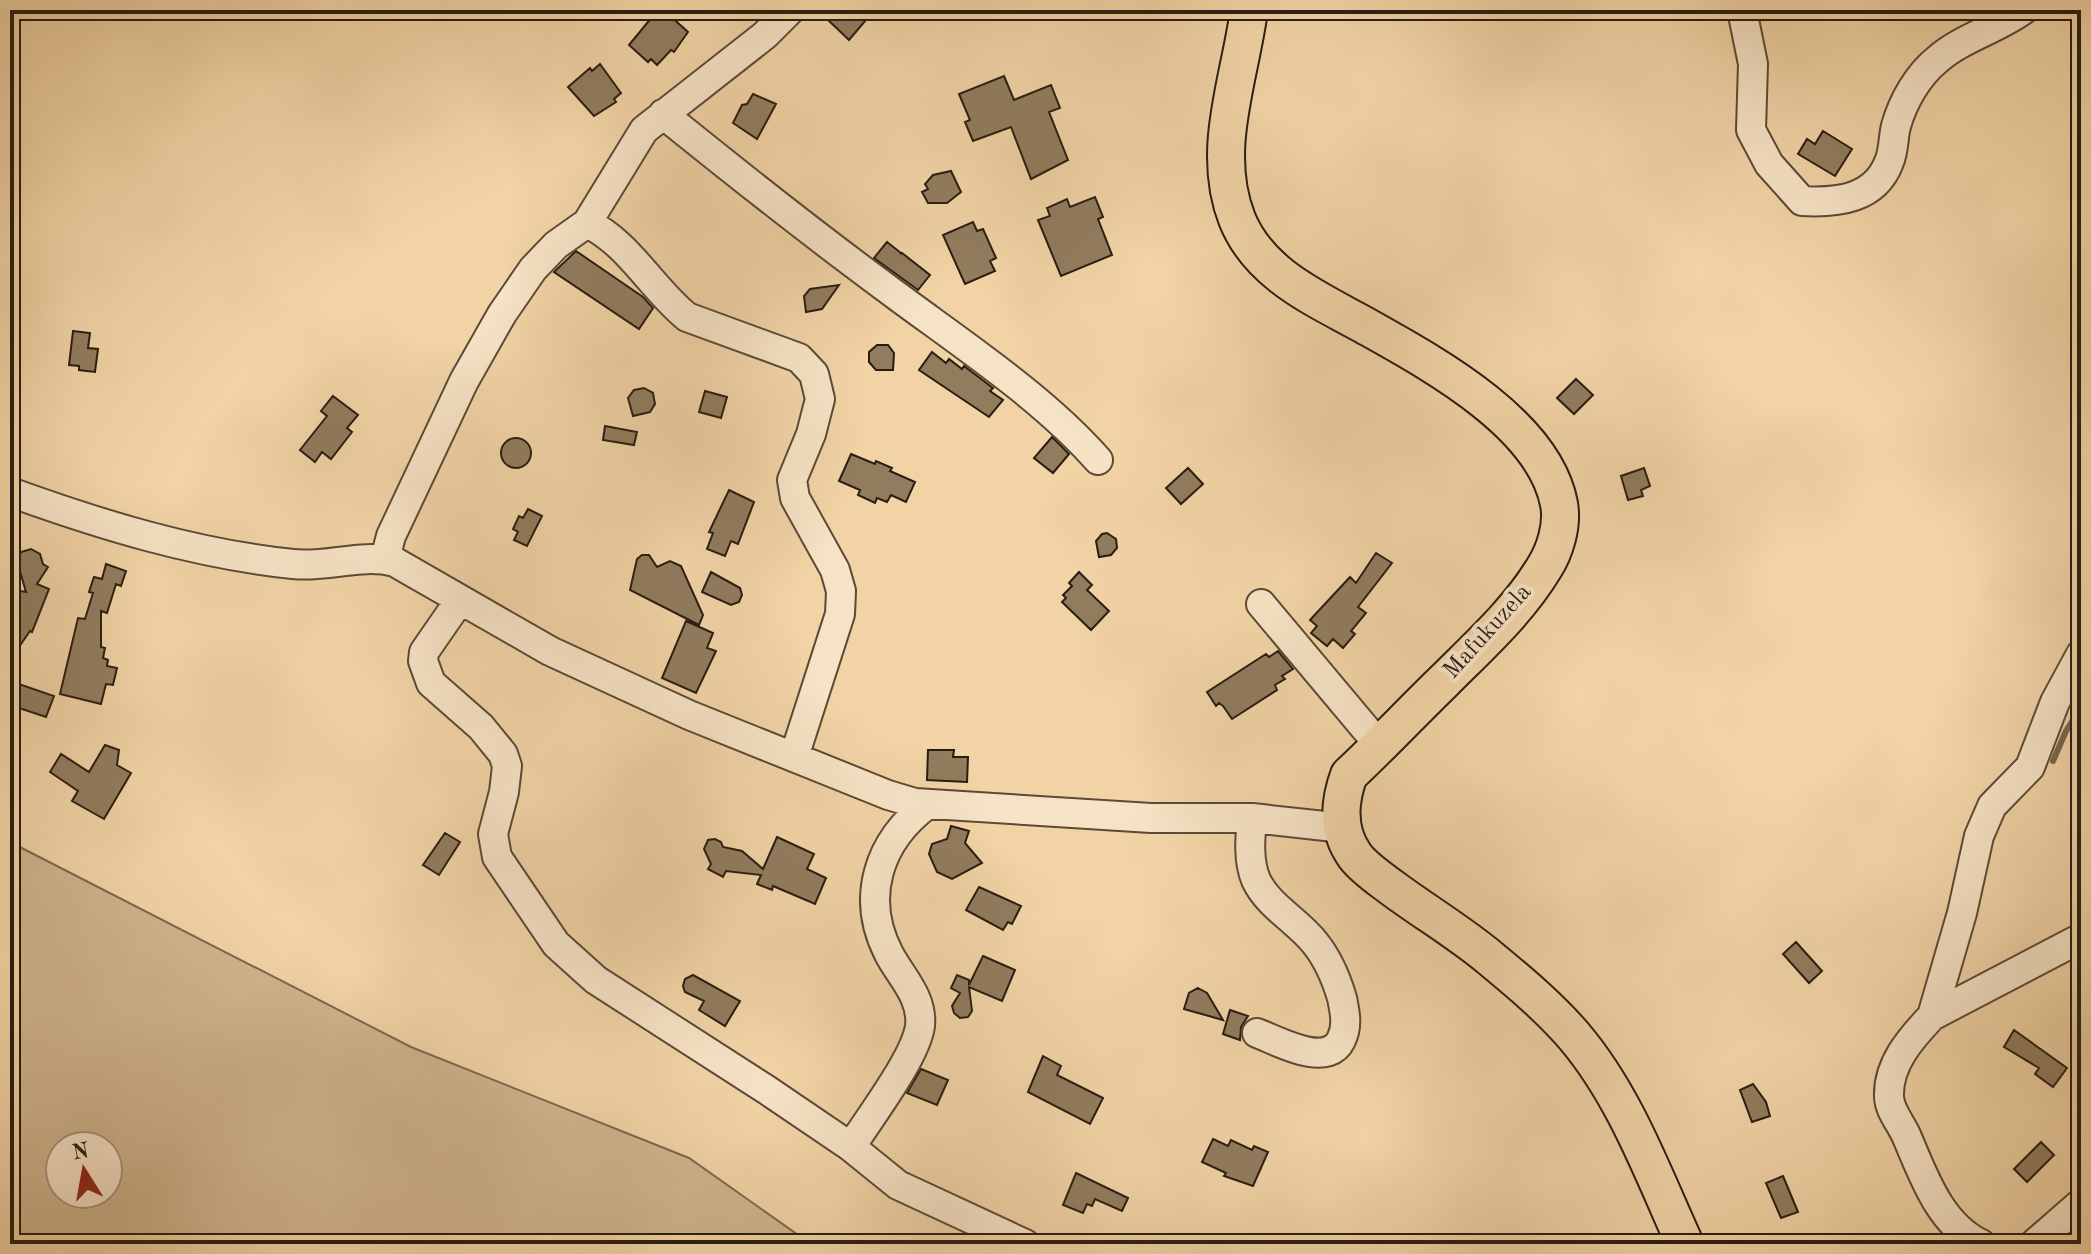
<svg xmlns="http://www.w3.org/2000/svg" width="2091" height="1254" viewBox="0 0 2091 1254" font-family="'Old Standard TT',serif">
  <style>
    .green { fill: #cfb48d; stroke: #7c684f; stroke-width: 2; fill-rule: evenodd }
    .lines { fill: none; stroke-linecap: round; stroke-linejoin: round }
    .stream { stroke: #78654c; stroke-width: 6 }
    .building { fill: #917c5e; stroke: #291d11; stroke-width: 2 }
    .minor-casing { stroke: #5b4a36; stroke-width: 32 }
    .major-casing { stroke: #291d11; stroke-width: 40 }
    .minor { stroke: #f6e2c5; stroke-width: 28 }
    .major { stroke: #f1d3a6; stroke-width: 36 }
    .labels { text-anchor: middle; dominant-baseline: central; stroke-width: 8; stroke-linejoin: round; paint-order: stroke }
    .street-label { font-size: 24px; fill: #291d11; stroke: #f6e2c5 }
  </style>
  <rect width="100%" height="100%" fill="#f1d3a6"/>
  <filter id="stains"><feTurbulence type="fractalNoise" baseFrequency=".0025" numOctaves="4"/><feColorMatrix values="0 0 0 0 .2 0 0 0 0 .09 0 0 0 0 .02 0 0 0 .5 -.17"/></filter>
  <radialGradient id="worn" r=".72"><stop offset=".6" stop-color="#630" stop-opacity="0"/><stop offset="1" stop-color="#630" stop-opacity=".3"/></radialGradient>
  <!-- green -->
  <path class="green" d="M10 842 411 1047 689 1158 811 1244H10ZM60 1146H108V1194H60Z"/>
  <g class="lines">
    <!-- stream -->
    <path class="stream" d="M2053 761 2066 731 2081 708"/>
  </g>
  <!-- building -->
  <path class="building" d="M836 10H870L863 18 866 20 849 40 827 19Z
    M657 11 665 18 668 14 688 32 674 52 671 50 657 65 651 59 648 62 629 45Z
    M600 64 621 93 614 99 616 102 594 116 568 87 590 68 592 71Z
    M1004 76 1014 100 1051 85 1060 108 1049 112 1068 160 1031 179 1011 127 973 141 965 122 970 120 959 94Z
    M753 94 776 104 757 139 733 123 742 105 747 104Z
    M1823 131 1852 149 1835 176 1798 154 1807 139 1815 144Z
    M951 171 961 192 947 203H928L922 192 928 189 925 184 933 175Z
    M1095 197 1103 217 1098 219 1112 255 1061 276 1038 220 1050 216 1047 208 1067 199 1070 207Z
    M973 222 977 231 983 229 996 258 990 261 995 271 965 284 943 235Z
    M887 242 901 253 900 254 902 253 930 275 918 290 874 258Z
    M576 251 643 297 653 308 639 329 554 272Z
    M839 285 822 309 806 312 804 296 810 289Z
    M73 331 90 333 88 348 98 349 95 372 79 370V366L69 365Z
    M877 345H888L894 353 893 370H876L869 362V352Z
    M932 352 946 363 949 359 962 369 964 366 993 388 990 391 1003 400 989 417 919 370Z
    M1576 379 1593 395 1574 414 1557 398Z
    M644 388 653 393 655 404 650 412 633 416 628 398 634 390Z
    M705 391 727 397 721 418 699 412Z
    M333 396 358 415 347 428 352 432 331 459 322 452 315 462 300 450 327 416 321 411Z
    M605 426 637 432 634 445 603 440Z
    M1052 437 1069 454 1053 473 1034 458Z
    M501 453a15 15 0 1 1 30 0a15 15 0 1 1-30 0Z
    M851 454 875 464 876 461 892 468 890 471 915 482 906 502 891 495 887 502 877 498 875 503 858 495 860 490 839 481Z
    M1188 468 1203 484 1181 504 1166 488Z
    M1644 468 1650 486 1641 490 1643 496 1628 500 1621 476Z
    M729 490 754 502 738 544 731 541 725 556 707 549 713 533 709 532Z
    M528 509 542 516 527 546 514 540 518 532 513 529 519 516 523 518Z
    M1107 533 1116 539 1117 548 1111 555 1099 557 1096 541 1102 534Z
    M31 549 40 554 43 564 48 567 37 584 49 589 32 632 30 631 10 660V589L26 592 17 561 21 552Z
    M1376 553 1392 563 1358 607 1366 613 1351 631 1355 634 1343 648 1333 639 1327 646 1311 633 1317 626 1310 620 1350 577 1356 583Z
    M642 555H649L657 567 670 561 681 566 703 615 699 625 630 590 637 559Z
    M106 564 126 571 121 586 116 584 107 613 101 611V647L105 648 103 658 108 660 107 666 117 668 113 685 106 684 101 704 60 694 78 618 85 619 93 593 89 592 94 577 102 579Z
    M711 572 740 588 742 595 739 602 731 605 702 592Z
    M1079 572 1092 585 1087 590 1109 611 1091 630 1062 602 1066 598 1063 595 1072 586 1069 583Z
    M686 621 713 633 707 648 716 651 696 693 662 678Z
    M1278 651 1293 669 1282 676 1285 679 1275 685 1277 690 1232 719 1223 706 1219 703 1216 706 1207 692 1266 654 1269 657Z
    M10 681 54 696 46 717 10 705Z
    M105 745 119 750 117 765 131 773 104 819 72 801 78 791 50 772 61 754 89 772Z
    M928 750H954L953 757H968L967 782 927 780Z
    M951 826 969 831 965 843 982 863 952 879 937 872 929 854 932 844 947 839Z
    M445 833 460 842 439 875 423 865Z
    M777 837 814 854 807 869 826 878 815 904 773 886 772 890 757 884 761 875 726 871 723 877 708 869 711 864 704 849 708 840 715 839 721 842 723 847 742 851 763 869Z
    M979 887 1021 906 1012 924 1008 922 1003 930 966 910Z
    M1796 942 1822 971 1809 983 1783 954Z
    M983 956 1015 970 1002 1001 969 987 972 1011 968 1017 960 1018 954 1013 952 1006 960 993 951 988 957 975 969 980V985Z
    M693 975 740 1001 725 1026 699 1010 704 1001 685 992 683 986 685 979Z
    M1198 988 1207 993 1223 1020 1184 1009 1189 993Z
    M1230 1010 1248 1016 1241 1027 1240 1040 1223 1034Z
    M2014 1030 2067 1068 2053 1087 2035 1074 2039 1068 2004 1047Z
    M1043 1056 1061 1066 1057 1075 1103 1098 1090 1124 1028 1092Z
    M921 1069 948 1080 937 1105 907 1093Z
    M1753 1084 1766 1102 1770 1116 1752 1122 1740 1090Z
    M1213 1139 1228 1146 1231 1140 1252 1150 1254 1146 1268 1152 1253 1186 1224 1176 1226 1173 1202 1162Z
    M2041 1142 2054 1155 2027 1182 2014 1169Z
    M1076 1173 1128 1198 1122 1211 1095 1199 1092 1206 1087 1204 1083 1213 1063 1205Z
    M1783 1176 1798 1212 1781 1218 1766 1183Z"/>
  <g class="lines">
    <!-- minor casing -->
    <g class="minor-casing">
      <path id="minor" d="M1742 10 1753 64 1751 130 1769 164 1802 201C1838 203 1875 199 1889 162 1894 151 1893 137 1896 126 1903 101 1918 75 1938 59 1962 38 1997 29 2023 10
        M663 114C736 173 809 231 885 287 954 339 1041 395 1098 460
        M587 223C629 243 652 289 687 317L799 358 814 374 820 399 811 434 792 480 795 498 835 570 841 591 840 614 794 757
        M10 492C101 525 196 554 293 564 328 568 361 553 395 562L550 651 689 715 888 795 915 803 1151 818H1252L1343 828
        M385 559 391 536 464 381 502 314 533 269 556 245 587 223 644 130 765 35 790 10
        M460 600 424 652 423 661 431 683 481 727 503 754 507 766 504 792 493 834 497 857 556 944 596 980 767 1090 851 1147 898 1185 1025 1244
        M1261 604 1380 746
        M1252 818C1250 838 1248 861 1256 880 1268 906 1298 921 1315 943 1328 959 1336 978 1342 998 1345 1013 1348 1026 1341 1040 1327 1069 1278 1041 1257 1033
        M1932 1016 1962 913 1979 836 1992 806 2030 767 2055 702 2081 654
        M851 1147C869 1118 916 1057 920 1026 923 997 901 977 889 954 860 898 878 841 928 804
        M1981 1244C1939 1224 1923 1174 1906 1135 1900 1122 1889 1110 1889 1096 1888 1064 1911 1038 1932 1016L2081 938
        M2034 1244 2081 1203"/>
    </g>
    <!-- major casing -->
    <g class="major-casing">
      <path id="major" d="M1249 10C1240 79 1210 150 1237 219 1259 274 1315 298 1364 325 1430 362 1544 423 1559 504 1563 525 1555 551 1544 568 1518 611 1479 646 1444 681 1412 712 1381 745 1349 775 1339 802 1337 831 1355 856 1364 868 1379 878 1391 887 1423 911 1459 932 1490 958 1519 982 1549 1007 1574 1036 1625 1096 1653 1174 1685 1244"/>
    </g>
    <!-- minor -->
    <use href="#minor" class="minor"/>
    <!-- major -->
    <use href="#major" class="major"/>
  </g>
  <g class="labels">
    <!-- street labels -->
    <g class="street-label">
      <text transform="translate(1488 632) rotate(-48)">Mafukuzela</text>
    </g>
  </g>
  <!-- margin -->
  <rect width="2091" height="1254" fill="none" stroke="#f1d3a6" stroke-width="40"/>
  <rect x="12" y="12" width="2067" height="1230" fill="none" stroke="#291d11" stroke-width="4"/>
  <rect x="20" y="20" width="2051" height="1214" fill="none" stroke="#291d11" stroke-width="2"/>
  <!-- north arrow -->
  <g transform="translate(84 1170) rotate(349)"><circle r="38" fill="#f6e2c5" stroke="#a4937d" stroke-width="2"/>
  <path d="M0-6L14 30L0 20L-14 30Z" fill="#8f2418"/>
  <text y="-12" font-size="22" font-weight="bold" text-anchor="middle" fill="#291d11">N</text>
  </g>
  <rect width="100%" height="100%" filter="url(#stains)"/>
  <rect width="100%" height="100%" fill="url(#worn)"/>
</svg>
